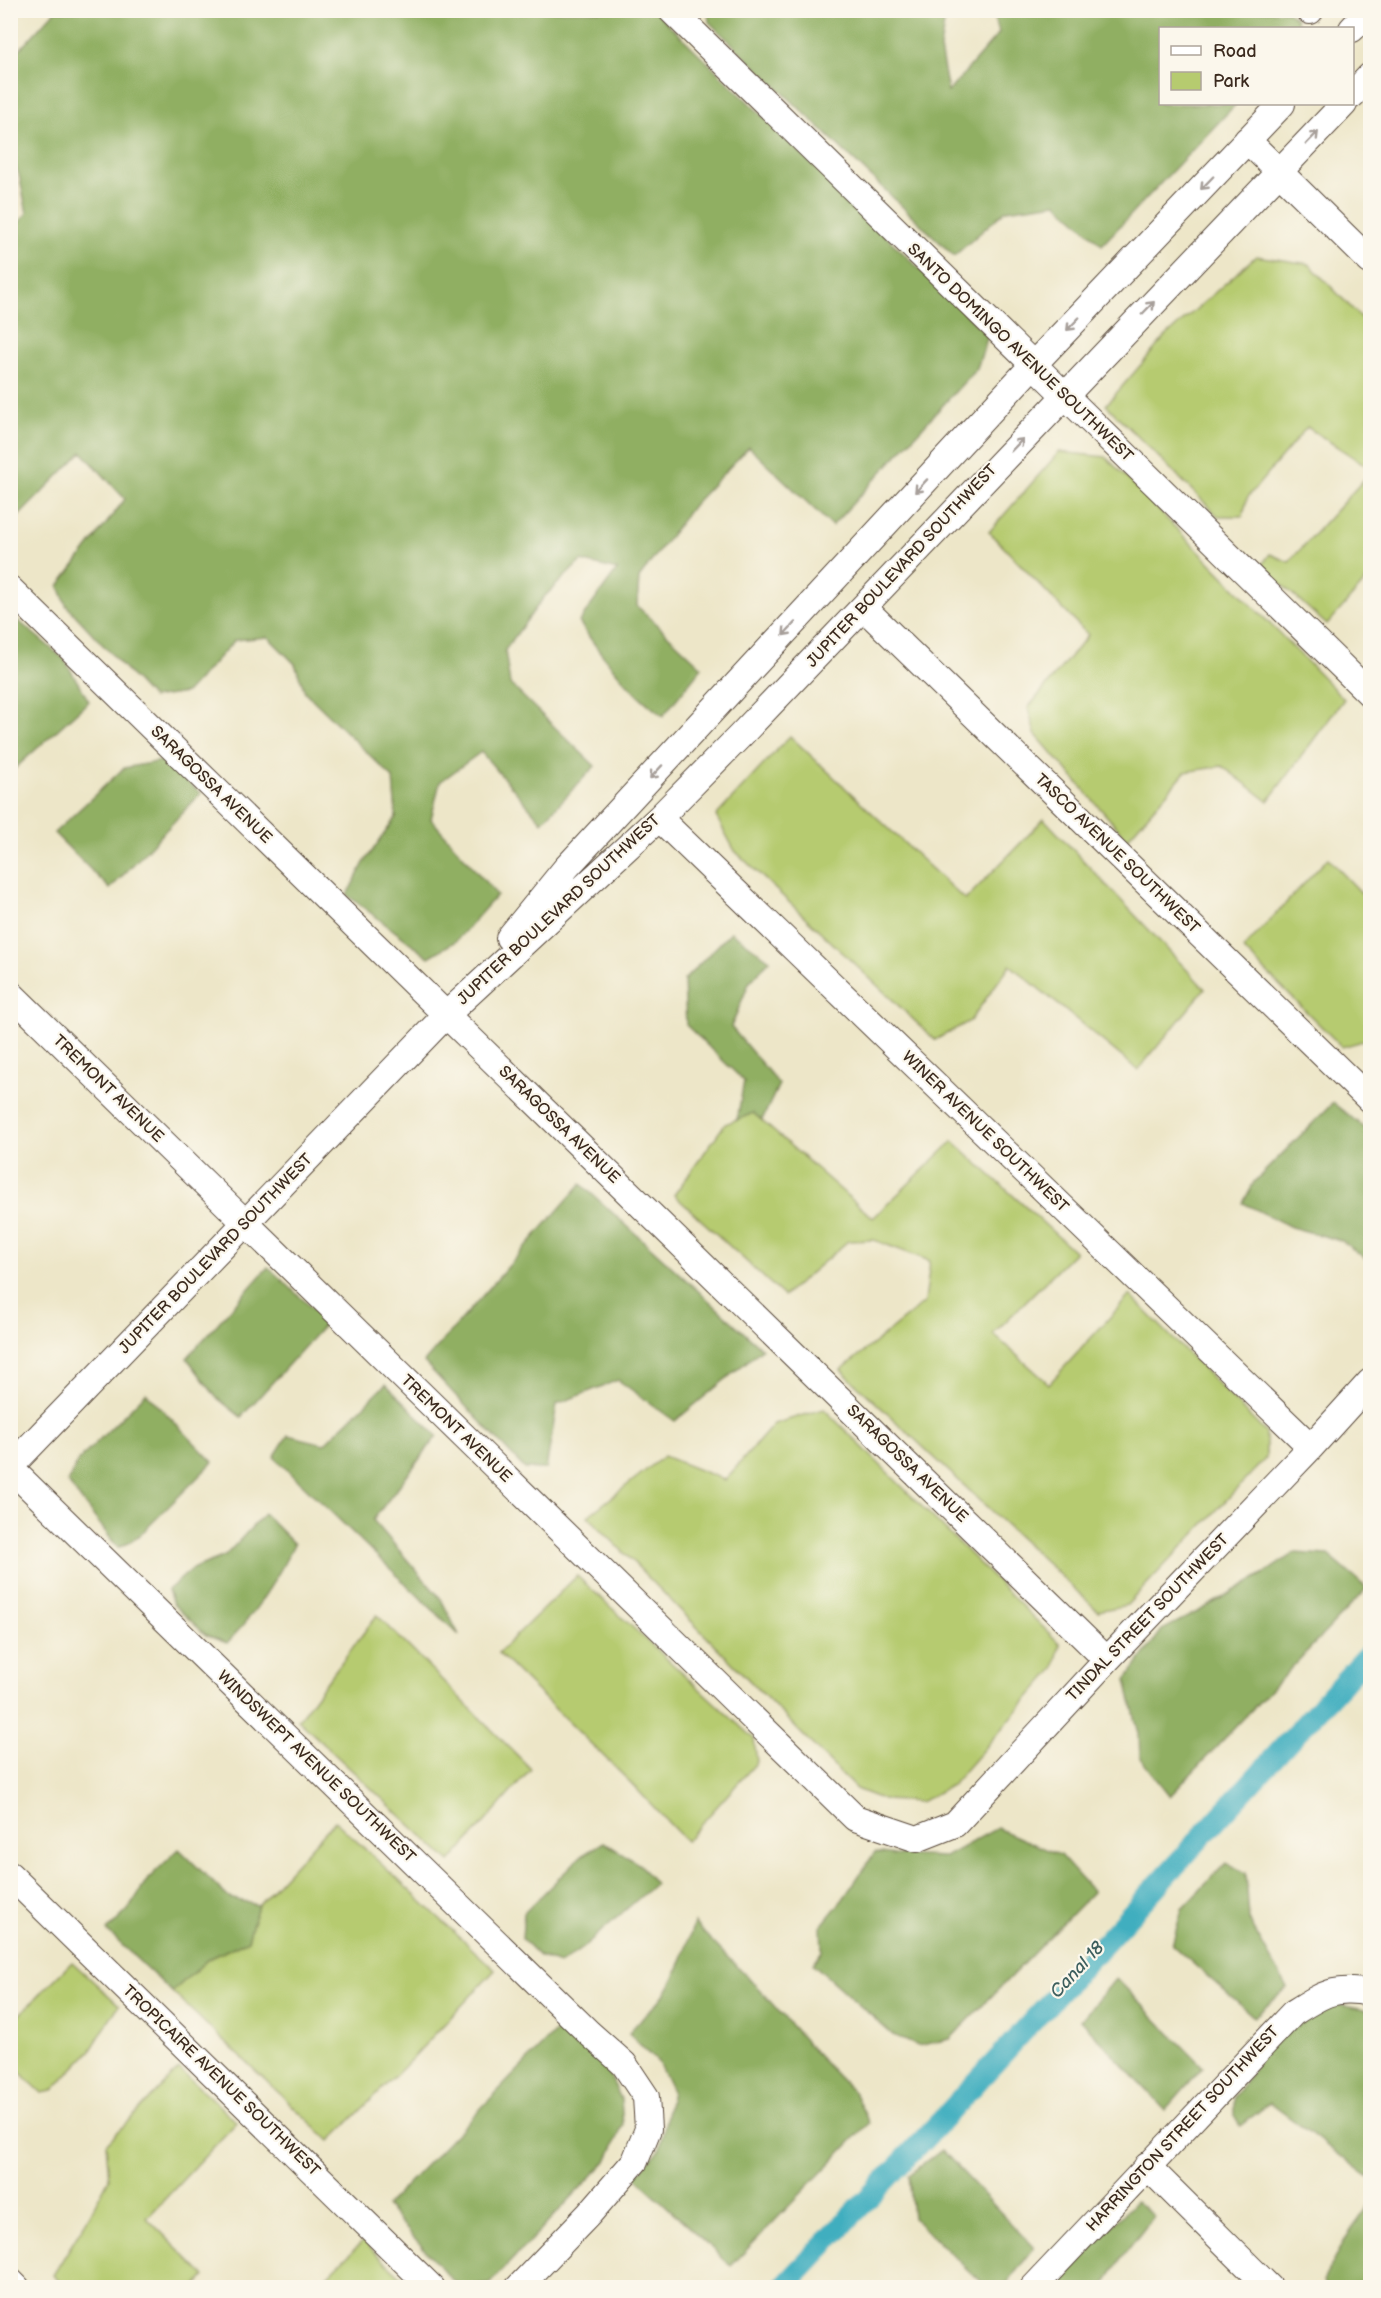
<svg xmlns="http://www.w3.org/2000/svg" width="1381" height="2298" viewBox="0 0 1381 2298" font-family="'Balsamiq Sans',sans-serif">
  <style>
    .green { fill: #b6cb6f; stroke: #787a46; stroke-width: 1.5 }
    .forest { fill: #90af62; stroke: #666c40; stroke-width: 1.5 }
    .lines { fill: none; stroke-linecap: round; stroke-linejoin: round }
    .canal { stroke: #41aebf; stroke-width: 22 }
    .minor-casing { stroke: #564638; stroke-width: 28 }
    .minor { stroke: #fff; stroke-width: 26 }
    .oneway { stroke: #a79f9a }
    .labels { text-anchor: middle; dominant-baseline: central; stroke-width: 4.5; stroke-linejoin: round; paint-order: stroke }
    .street-label { font-size: 16px; fill: #3b2a1e; stroke: #fbf7ec }
    .water-label { font-size: 18px; font-style: italic; fill: #3d5f5e; stroke: #fbf7ec }
  </style>
  <rect width="100%" height="100%" fill="#fbf7ec"/>
  <filter id="ink" filterUnits="userSpaceOnUse"><feTurbulence type="fractalNoise" baseFrequency=".0167" numOctaves="2"/><feDisplacementMap in="SourceGraphic" scale="12" xChannelSelector="R" yChannelSelector="G"/><feConvolveMatrix kernelMatrix="1 2 1 2 8 2 1 2 1" color-interpolation-filters="sRGB"/></filter>
  <filter id="wash" filterUnits="userSpaceOnUse"><feTurbulence type="fractalNoise" baseFrequency=".008" numOctaves="4" result="noise"/><feDisplacementMap in="SourceGraphic" scale="24" xChannelSelector="R" yChannelSelector="G"/><feGaussianBlur stdDeviation="1.35" result="paint"/><feColorMatrix in="noise" values="0 0 0 0 0 0 0 0 0 0 0 0 0 0 0 0 0 1.4 0 .05"/><feComposite in="paint" operator="in"/></filter>
  <g filter="url(#wash)">
    <rect width="100%" height="100%" fill="#ede6c8"/>
    <!-- green -->
    <path class="green" d="M1256 256 1309 264 1370 327V468L1307 427 1247 498 1243 516H1218L1106 405 1165 337Z
      M1059 452 1106 457 1344 699 1268 801 1222 766 1185 772 1127 839 1035 734 1028 708 1088 635 989 532Z
      M1370 473V576L1327 625 1261 566 1270 554 1289 562Z
      M790 736 965 900 1044 819 1205 989 1138 1070 1010 965 970 1021 935 1040 735 851 716 816Z
      M1328 858 1370 902V1039L1342 1047 1243 949Z
      M753 1113 873 1218 953 1141 1075 1252 993 1334 1049 1384 1130 1295 1266 1433V1458L1127 1605 1098 1611 841 1370 925 1302 930 1261 874 1240 848 1241 784 1296 674 1195 725 1124Z
      M824 1409 1060 1644 1054 1669 953 1784 921 1802 884 1800 856 1789 588 1516 664 1456 725 1480 774 1424Z
      M577 1576 754 1739 757 1762 686 1841 629 1781 498 1653Z
      M377 1615 531 1769 450 1862 298 1720Z
      M335 1821 495 1970 404 2067 330 2141 172 1992 207 1960 248 1940 258 1905Z
      M72 1962 119 2005 91 2050 52 2091 42 2093 11 2064V2023Z
      M179 2069 237 2122 147 2218 205 2276 196 2287H66L53 2275 87 2220 109 2178 106 2144Z
      M363 2241 412 2287H316Z"/>
    <!-- forest -->
    <path class="forest" d="M55 11H655L988 336 977 368 832 526 749 447 694 504 639 578 637 606 702 667 663 716C629 691 602 657 579 622L617 570 581 561 544 597 505 650 510 684 595 766 542 822 481 752 440 782 431 819 497 895 456 941 429 957 347 895 364 863 396 817 393 778 305 692 295 664 268 637 235 640 186 693 152 698 66 605 59 586 125 499 82 452 11 524V232L27 213 19 175 11 155V59Z
      M708 11H946L940 49 948 92 999 33 993 11H1287L1296 18 1298 28H1160V104H1236L1102 245 1057 203 1006 210 954 256 709 22Z
      M10 614 64 659 89 701 11 772Z
      M161 761 201 793 110 889 54 833 124 768Z
      M731 932 770 960 749 983 731 1027 779 1084 762 1120 753 1113 737 1120 744 1081 686 1025 684 980Z
      M1333 1103 1370 1132V1262L1342 1241 1291 1227 1243 1203 1254 1182Z
      M581 1184 762 1349 675 1421 618 1380 557 1404 546 1469H525L424 1362Z
      M268 1267 327 1322 241 1417 216 1397 187 1358Z
      M386 1384 437 1436 373 1520 441 1599 459 1635 274 1457 288 1435 324 1444Z
      M146 1393 213 1462 137 1538 118 1548 68 1483 78 1461Z
      M264 1514 294 1544C276 1581 256 1613 227 1643L206 1635 173 1604 168 1590 192 1569 225 1556Z
      M1294 1553 1328 1555 1367 1588 1170 1796 1140 1758 1139 1734 1126 1680 1162 1630 1203 1609 1268 1571Z
      M997 1828 1060 1855 1093 1892 950 2039 918 2046 893 2035 813 1964 822 1951 821 1926 843 1899 875 1852 895 1855 945 1857Z
      M604 1842 640 1865 655 1884 580 1950 559 1964 539 1956 522 1939 524 1913 581 1856Z
      M179 1849 229 1898 258 1905 248 1940 207 1960 172 1992 107 1931 128 1910 148 1879Z
      M1226 1863 1246 1873 1249 1920 1287 1988 1254 2017 1172 1945 1182 1909Z
      M694 1923 759 1989 820 2058 855 2094 869 2123 731 2266 635 2177 660 2148 672 2091 658 2062 629 2034C638 2019 653 2010 663 1996 678 1975 686 1947 694 1923Z
      M1116 1978 1203 2067 1165 2110 1081 2020Z
      M1329 2003 1370 2011V2178L1270 2103 1240 2126 1234 2116V2097L1268 2048Z
      M561 2026 607 2070 621 2099 623 2125 608 2159 489 2284 465 2287 453 2281 386 2206Z
      M942 2150 1034 2248 1004 2287H986L913 2218 909 2175Z
      M1136 2201 1154 2216 1123 2256 1103 2287H1055Z
      M1370 2204V2287H1326L1323 2281 1343 2242Z"/>
    <g class="lines">
      <!-- canal -->
      <path class="canal" d="M783 2288 941 2121 1370 1653"/>
    </g>
  </g>
  <g filter="url(#ink)">
    <g class="lines">
      <!-- minor casing -->
      <g class="minor-casing">
        <path id="minor" d="M671 10 1370 694
          M1310 10V11
          M1352 29 1370 10
          M1352 95 1370 76
          M1247 140 1370 261
          M10 589 1107 1660
          M864 608 1370 1100
          M659 818 1311 1447
          M509 938 566 868 1033 365 1282 104
          M10 993 855 1818 917 1839 955 1824 1107 1660 1311 1447 1370 1382
          M10 1467 446 1015 659 818 740 736 1344 104
          M10 1468 589 2033 624 2064 646 2097 648 2129 635 2161 589 2214 518 2288
          M10 1875 432 2288
          M1147 2166 1270 2288
          M10 2281 17 2288
          M1033 2288 1293 2013C1323 1994 1334 1986 1370 1993"/>
      </g>
      <!-- minor -->
      <use href="#minor" class="minor"/>
    </g>
    <!-- one-way arrows -->
    <defs><path id="oneway-shaft" d="M-6 0H5M1.5-3L5.5 0L1.5 3" fill="none" stroke-width="1.6" stroke-linecap="round" stroke-linejoin="round" transform="scale(1.5)"/></defs>
    <g class="oneway">
      <use href="#oneway-shaft" transform="translate(1312 138) rotate(-46)"/>
      <use href="#oneway-shaft" transform="translate(1207 183) rotate(134)"/>
      <use href="#oneway-shaft" transform="translate(1148 308) rotate(-46)"/>
      <use href="#oneway-shaft" transform="translate(1073 324) rotate(134)"/>
      <use href="#oneway-shaft" transform="translate(1017 445) rotate(-46)"/>
      <use href="#oneway-shaft" transform="translate(921 486) rotate(133)"/>
      <use href="#oneway-shaft" transform="translate(789 629) rotate(133)"/>
      <use href="#oneway-shaft" transform="translate(656 772) rotate(133)"/>
    </g>
  </g>
  <g class="labels">
    <!-- street labels -->
    <g class="street-label">
      <text transform="translate(1020 353) rotate(44)">SANTO DOMINGO AVENUE SOUTHWEST</text>
      <text transform="translate(902 566) rotate(-47)">JUPITER BOULEVARD SOUTHWEST</text>
      <text transform="translate(211 785) rotate(44)">SARAGOSSA AVENUE</text>
      <text transform="translate(1117 854) rotate(44)">TASCO AVENUE SOUTHWEST</text>
      <text transform="translate(559 910) rotate(-43)">JUPITER BOULEVARD SOUTHWEST</text>
      <text transform="translate(108 1089) rotate(44)">TREMONT AVENUE</text>
      <text transform="translate(559 1125) rotate(44)">SARAGOSSA AVENUE</text>
      <text transform="translate(985 1132) rotate(44)">WINER AVENUE SOUTHWEST</text>
      <text transform="translate(216 1254) rotate(-46)">JUPITER BOULEVARD SOUTHWEST</text>
      <text transform="translate(456 1429) rotate(44)">TREMONT AVENUE</text>
      <text transform="translate(907 1464) rotate(44)">SARAGOSSA AVENUE</text>
      <text transform="translate(1148 1618) rotate(-46)">TINDAL STREET SOUTHWEST</text>
      <text transform="translate(316 1767) rotate(44)">WINDSWEPT AVENUE SOUTHWEST</text>
      <text transform="translate(221 2081) rotate(44)">TROPICAIRE AVENUE SOUTHWEST</text>
      <text transform="translate(1183 2129) rotate(-47)">HARRINGTON STREET SOUTHWEST</text>
    </g>
    <!-- water labels -->
    <g class="water-label">
      <text transform="translate(1077 1970) rotate(-47)">Canal 18</text>
    </g>
  </g>
  <!-- margin -->
  <rect width="1381" height="2298" fill="none" stroke="#fbf7ec" stroke-width="36"/>
  <!-- legend -->
  <rect x="1159" y="27" width="195" height="78" fill="#fbf7ec" stroke="#aea59a" stroke-width="1.5"/>
  <rect x="1171" y="46" width="30" height="9" fill="#ffffff" stroke="#aea59a" stroke-width="1.5"/>
  <text x="1213" y="57" font-size="18" fill="#3b2a1e">Road</text>
  <rect x="1171" y="72" width="30" height="18" fill="#b6cb6f" stroke="#aea59a" stroke-width="1.5"/>
  <text x="1213" y="87" font-size="18" fill="#3b2a1e">Park</text>
</svg>
